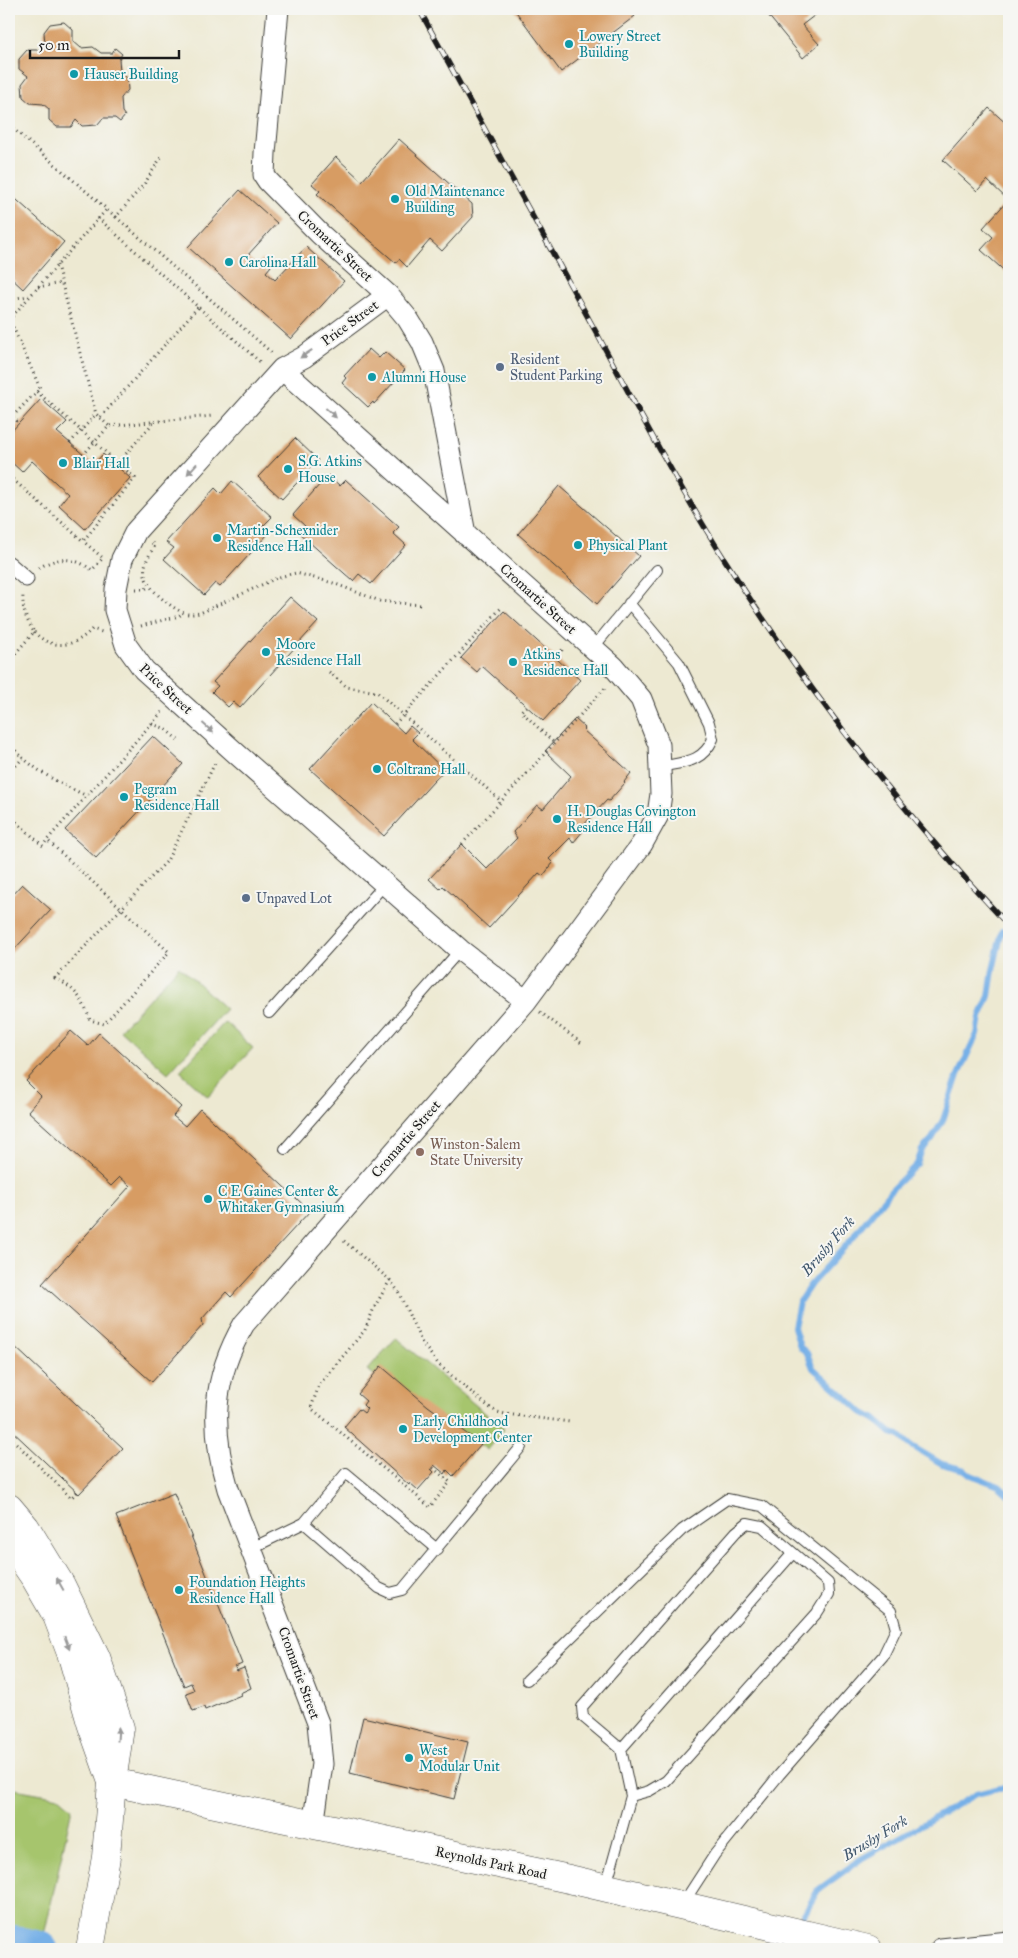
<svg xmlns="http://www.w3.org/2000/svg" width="1018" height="1958" viewBox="0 0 1018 1958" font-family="'IM FELL Great Primer',serif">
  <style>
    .green { fill: #a6c56d; stroke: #617044 }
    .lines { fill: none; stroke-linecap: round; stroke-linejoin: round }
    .stream { stroke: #77b0e7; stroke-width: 6 }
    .river { stroke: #77b0e7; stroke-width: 36 }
    .building { fill: #d79c64 }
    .service-casing { stroke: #3b3b37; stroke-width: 12 }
    .pedestrian-casing { stroke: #3b3b37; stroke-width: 17 }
    .minor-casing { stroke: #3b3b37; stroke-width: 23 }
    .secondary-casing { stroke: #3b3b37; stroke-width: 29 }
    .primary-casing { stroke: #3b3b37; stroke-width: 29 }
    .path { stroke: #3b3b37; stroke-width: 3; stroke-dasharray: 1 4; stroke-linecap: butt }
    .service { stroke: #fff; stroke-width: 10 }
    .pedestrian { stroke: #fff; stroke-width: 15 }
    .minor { stroke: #fff; stroke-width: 21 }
    .secondary { stroke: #fff; stroke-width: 28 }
    .primary { stroke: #fff; stroke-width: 28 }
    .rail-casing { stroke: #1c1c1c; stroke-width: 5.5 }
    .rail { stroke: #f6f6f2; stroke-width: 4; stroke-dasharray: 11; stroke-linecap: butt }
    .oneway { fill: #999 }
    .culture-dot { fill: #0f9aa8; stroke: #f6f6f2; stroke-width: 2 }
    .service-dot { fill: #5c6f8a; stroke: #f6f6f2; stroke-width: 2 }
    .education-dot { fill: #8d6e63; stroke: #f6f6f2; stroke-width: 2 }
    .labels { text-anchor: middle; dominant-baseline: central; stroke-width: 4; stroke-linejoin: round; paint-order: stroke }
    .culture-label { font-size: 14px; fill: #0d838f; stroke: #f6f6f2; text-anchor: start }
    .street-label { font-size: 14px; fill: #1c1c1c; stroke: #f6f6f2 }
    .service-label { font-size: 14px; fill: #4e5e75; stroke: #f6f6f2; text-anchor: start }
    .education-label { font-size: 14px; fill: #785e54; stroke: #f6f6f2; text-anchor: start }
    .water-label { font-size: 15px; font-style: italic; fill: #40576d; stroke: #f6f6f2 }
  </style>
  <rect width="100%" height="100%" fill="#f6f6f2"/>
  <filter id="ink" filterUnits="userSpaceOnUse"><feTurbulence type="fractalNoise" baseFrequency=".02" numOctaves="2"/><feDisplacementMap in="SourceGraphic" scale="10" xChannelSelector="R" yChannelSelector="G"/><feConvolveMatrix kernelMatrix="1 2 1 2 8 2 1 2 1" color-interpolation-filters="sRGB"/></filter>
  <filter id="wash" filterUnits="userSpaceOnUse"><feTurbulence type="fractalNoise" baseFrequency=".0096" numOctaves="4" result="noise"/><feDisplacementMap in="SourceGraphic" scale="20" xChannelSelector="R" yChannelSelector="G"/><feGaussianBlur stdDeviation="1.12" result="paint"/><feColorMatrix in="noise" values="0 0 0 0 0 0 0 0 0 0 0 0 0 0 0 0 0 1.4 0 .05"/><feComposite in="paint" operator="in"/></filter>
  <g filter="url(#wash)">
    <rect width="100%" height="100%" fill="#ede9d2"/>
    <!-- green -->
    <path class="green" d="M179 966 226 1009 168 1073 120 1030Z
      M225 1022 253 1048 208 1097 180 1071Z
      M396 1338 504 1429 488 1450 367 1370Z
      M9 1788 59 1797 72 1808 41 1949H9Z"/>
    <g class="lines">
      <!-- stream -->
      <path class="stream" d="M1002 931 993 970 989 996 980 1017 977 1034 958 1075 943 1120 932 1139 922 1150 917 1164 891 1190 850 1241 811 1284 799 1302 794 1327 800 1347 807 1353 813 1368 862 1412 875 1419 891 1433 899 1435 910 1445 942 1464 965 1470 971 1475 999 1486 1009 1495
        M797 1926 818 1890 861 1859 976 1794 1009 1786
        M783 1949 790 1937"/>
      <!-- river -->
      <path class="river" d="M9 1942 40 1949"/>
    </g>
    <g id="blocks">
      <!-- building -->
      <path class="building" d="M514 9H630L635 16 561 72Z
        M763 9H823L802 25 819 44 803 58Z
        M64 22 73 30V41L81 48 93 47 101 53H112L115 48 122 54 119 59 120 71 127 78 128 90 121 98 122 112 125 116 120 122 115 118H103L97 125 82 126 76 120 71 127H57L49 120V109L43 104 30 103 23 97 22 84 28 76 19 69V59L27 50H40L45 45 44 32 50 24Z
        M989 108 1009 126V275L981 250 993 237 983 228 1008 200 987 180 977 191 943 160Z
        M399 139 472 204 473 217 442 251 430 240 407 267 399 259 396 263 317 194 320 191 312 184 336 157 362 181Z
        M240 190 277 223 247 256 257 265 262 259 271 266 266 272 275 280 306 247 344 281 291 339 188 247Z
        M9 193 64 242 23 289 9 276Z
        M369 349 379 358 385 352 405 370 374 404 373 402 368 407 342 383 346 378 344 376Z
        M41 399 67 422 57 432 70 443 94 464 103 454 130 478 85 529 59 505 68 494 32 461 22 472 9 460V434Z
        M295 438 318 460 282 499 258 477Z
        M328 475 340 486 346 480 399 527 393 533 406 545 371 584 359 574 353 581 299 533 305 526 293 515Z
        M232 481 272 517 261 528 268 534 220 587 215 583 204 595 164 559 174 548 166 542 215 488 221 494Z
        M559 486 639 556 597 604 518 534Z
        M290 597 318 622 240 708 233 702 228 707 212 692 218 686 213 682Z
        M504 611 580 680 543 721 482 666 477 672 461 658Z
        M371 702 404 733 410 726 418 733 412 739 444 770 384 836 310 769Z
        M575 719 585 728 583 730 631 773 624 782 625 783 609 801 607 800 580 829 583 831 573 843 570 838 549 859 553 863 543 876 539 873 489 928 443 886 440 889 429 879 462 844 487 869 517 838 513 832 537 805 543 809 571 776 545 751Z
        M153 736 183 764 96 858 65 830Z
        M22 884 51 910 9 955V895L10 897Z
        M71 1031 88 1046 99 1033 181 1107 173 1116 185 1126 200 1109 310 1211 231 1297 226 1292 202 1319 203 1325 152 1382 42 1284 130 1186 120 1177 111 1186 28 1111 41 1096 26 1081Z
        M13 1345 123 1448 79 1494 9 1428V1350Z
        M381 1366 428 1406 481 1444 453 1476 447 1470 445 1474 434 1465 431 1469 434 1472 418 1490 410 1483 409 1485 344 1427 359 1409 364 1413 367 1409 363 1405 366 1401 358 1394Z
        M174 1493 242 1664 235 1667 236 1671 244 1668 251 1688 240 1693 241 1695 205 1710 204 1707 193 1711 186 1693 194 1690 191 1683 184 1686 116 1516Z
        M363 1717 468 1742 454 1799 350 1773Z"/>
    </g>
  </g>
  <g filter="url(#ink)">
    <use href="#blocks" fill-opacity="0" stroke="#3b3b37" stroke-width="1"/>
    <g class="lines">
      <!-- service casing -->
      <g class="service-casing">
        <path id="service" d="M629 603 679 663 709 723 713 739C702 763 684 762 660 767
          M593 648 657 570
          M269 1013 385 884
          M285 1149 460 950
          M304 1523 346 1473 437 1549
          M252 1548 304 1523 379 1588 390 1593 402 1590 521 1447
          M527 1680 682 1530 727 1499 762 1506 891 1611 896 1629 883 1656 779 1775 715 1854 682 1905
          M621 1749 793 1553
          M606 1886 631 1796 649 1791 666 1781 817 1613 829 1594 828 1583 762 1526 747 1523 736 1532 582 1707 583 1717 621 1749 631 1796"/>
      </g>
      <!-- pedestrian casing -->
      <g class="pedestrian-casing">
        <path id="pedestrian" d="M9 564 26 579"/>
      </g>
      <!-- minor casing -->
      <g class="minor-casing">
        <path id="minor" d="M278 9 265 153 264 175 268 181 320 234 388 295 408 319 422 342 434 371 465 534
          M388 295 304 357 282 369 136 531 122 559 116 589 115 610 126 645 144 670 238 755 460 950 526 1001
          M282 369 613 666 641 699 659 745 661 794 658 815 642 844 526 1001 244 1324C212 1379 210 1428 228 1489L318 1723 322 1764 313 1826
          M941 1949 1009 1942"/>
      </g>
      <!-- secondary casing -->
      <g class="secondary-casing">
        <path id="secondary" d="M112 1782 569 1879 868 1949"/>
      </g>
      <!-- primary casing -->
      <g class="primary-casing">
        <path id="primary" d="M9 1508 26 1528 61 1585 96 1657 120 1728 112 1782 106 1857 90 1949
          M9 1540 35 1578 57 1616 72 1656 91 1723 111 1779"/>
      </g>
      <!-- path -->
      <path class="path" d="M9 125 116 217 145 183 163 154
        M116 217 272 353
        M98 218 260 362
        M57 265 96 414
        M38 287 61 283
        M9 299 29 296
        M9 318 40 388 12 417
        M9 320 107 209
        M9 414 19 423
        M101 417 198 307
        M70 443 96 414 109 426
        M83 455 109 426 212 416
        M116 465 154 422
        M9 476 83 541 135 478 36 391
        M152 543 155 546C149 555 143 564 145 575 147 589 172 608 184 613 189 615 195 614 200 613L279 577 296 573 333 583 380 601 421 605
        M39 568C57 556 75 557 92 570L103 558 83 541
        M136 589H145L150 586
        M141 626 179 616 183 613
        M34 632C52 651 76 647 92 629L102 632
        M555 658 564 648
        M9 661 34 632C26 619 22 610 23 595
        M329 672 347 687 377 692 501 801
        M526 706 521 711 553 742
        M162 712 47 840 169 952 104 1024 90 1020C82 998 76 989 55 978L167 861 216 761
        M152 724 164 728 178 740
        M395 724 502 607
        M9 743C30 769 57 782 87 796
        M9 773 23 758
        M9 815 43 846 47 840
        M462 844 605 688
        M540 1012 584 1045
        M344 1241 390 1280 398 1291 422 1343 439 1365 489 1407 497 1412 505 1414 570 1422
        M390 1280 374 1308 365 1330 319 1385 311 1408 430 1507 450 1482 432 1467
        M9 1436 71 1498 77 1492"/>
      <!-- service -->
      <use href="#service" class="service"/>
      <!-- pedestrian -->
      <use href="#pedestrian" class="pedestrian"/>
      <!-- minor -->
      <use href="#minor" class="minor"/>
      <!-- secondary -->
      <use href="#secondary" class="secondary"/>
      <!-- primary -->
      <use href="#primary" class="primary"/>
      <!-- rail casing -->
      <g class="rail-casing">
        <path id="rail" d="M419 9C478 117 537 224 596 332 637 408 677 484 723 557 806 689 902 812 1009 926"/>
      </g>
      <!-- rail -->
      <use href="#rail" class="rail"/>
    </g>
    <!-- one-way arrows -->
    <defs><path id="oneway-solid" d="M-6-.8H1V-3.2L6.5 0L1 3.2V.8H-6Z" transform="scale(1.25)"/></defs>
    <g class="oneway">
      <use href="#oneway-solid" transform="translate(306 354) rotate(146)"/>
      <use href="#oneway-solid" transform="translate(331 413) rotate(42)"/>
      <use href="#oneway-solid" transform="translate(192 469) rotate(132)"/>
      <use href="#oneway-solid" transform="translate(208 728) rotate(42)"/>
      <use href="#oneway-solid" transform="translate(60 1584) rotate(-119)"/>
      <use href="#oneway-solid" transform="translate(67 1643) rotate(69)"/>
      <use href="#oneway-solid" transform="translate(118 1734) rotate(-86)"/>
    </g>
  </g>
  <!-- markers -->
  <g class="culture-dot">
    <circle cx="569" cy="44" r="5"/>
    <circle cx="74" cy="74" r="5"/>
    <circle cx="395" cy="199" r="5"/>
    <circle cx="229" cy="262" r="5"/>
    <circle cx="372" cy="377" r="5"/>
    <circle cx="63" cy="463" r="5"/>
    <circle cx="288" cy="469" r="5"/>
    <circle cx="217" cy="538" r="5"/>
    <circle cx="578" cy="545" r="5"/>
    <circle cx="266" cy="652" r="5"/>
    <circle cx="513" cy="662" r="5"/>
    <circle cx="377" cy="769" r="5"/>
    <circle cx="124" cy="797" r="5"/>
    <circle cx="557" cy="819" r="5"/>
    <circle cx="208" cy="1199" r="5"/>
    <circle cx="403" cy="1429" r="5"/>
    <circle cx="179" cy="1590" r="5"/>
    <circle cx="409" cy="1758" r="5"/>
  </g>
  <g class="service-dot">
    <circle cx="500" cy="367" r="5"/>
    <circle cx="246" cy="898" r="5"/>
  </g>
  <circle class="education-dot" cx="420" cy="1152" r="5"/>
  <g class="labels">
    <!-- culture labels -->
    <g class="culture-label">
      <text x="579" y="36">Lowery Street<tspan x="579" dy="16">Building</tspan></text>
      <text x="84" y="74">Hauser Building</text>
      <text x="405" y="191">Old Maintenance<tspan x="405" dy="16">Building</tspan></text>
      <text x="239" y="262">Carolina Hall</text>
      <text x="382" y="377">Alumni House</text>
      <text x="298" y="461">S.G. Atkins<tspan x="298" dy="16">House</tspan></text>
      <text x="73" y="463">Blair Hall</text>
      <text x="227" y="530">Martin-Schexnider<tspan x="227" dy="16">Residence Hall</tspan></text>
      <text x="588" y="545">Physical Plant</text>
      <text x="276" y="644">Moore<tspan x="276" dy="16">Residence Hall</tspan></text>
      <text x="523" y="654">Atkins<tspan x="523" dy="16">Residence Hall</tspan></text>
      <text x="387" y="769">Coltrane Hall</text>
      <text x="134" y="789">Pegram<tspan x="134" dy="16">Residence Hall</tspan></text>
      <text x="567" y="811">H. Douglas Covington<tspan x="567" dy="16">Residence Hall</tspan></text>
      <text x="218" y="1191">C E Gaines Center &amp;<tspan x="218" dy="16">Whitaker Gymnasium</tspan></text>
      <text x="413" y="1421">Early Childhood<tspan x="413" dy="16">Development Center</tspan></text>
      <text x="189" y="1582">Foundation Heights<tspan x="189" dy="16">Residence Hall</tspan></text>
      <text x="419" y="1750">West<tspan x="419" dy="16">Modular Unit</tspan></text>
    </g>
    <!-- street labels -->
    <g class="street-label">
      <text transform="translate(335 246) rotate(43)">Cromartie Street</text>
      <text transform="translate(350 323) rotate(-36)">Price Street</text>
      <text transform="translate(538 599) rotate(42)">Cromartie Street</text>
      <text transform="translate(166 689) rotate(43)">Price Street</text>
      <text transform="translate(406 1139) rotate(-49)">Cromartie Street</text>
      <text transform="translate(299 1673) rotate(70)">Cromartie Street</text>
      <text transform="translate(491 1863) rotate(12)">Reynolds Park Road</text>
    </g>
    <!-- service labels -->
    <g class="service-label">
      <text x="510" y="359">Resident<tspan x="510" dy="16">Student Parking</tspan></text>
      <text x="256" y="898">Unpaved Lot</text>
    </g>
    <!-- education labels -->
    <g class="education-label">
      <text x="430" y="1144">Winston-Salem<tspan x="430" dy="16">State University</tspan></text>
    </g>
    <!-- water labels -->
    <g class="water-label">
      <text transform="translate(828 1246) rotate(-49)">Brushy Fork</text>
      <text transform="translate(875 1838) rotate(-31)">Brushy Fork</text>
    </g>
  </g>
  <!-- margin -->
  <rect width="1018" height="1958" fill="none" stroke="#f6f6f2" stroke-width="30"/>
  <!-- scale -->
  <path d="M30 50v8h149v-8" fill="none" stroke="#1c1c1c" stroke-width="2.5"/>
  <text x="38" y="50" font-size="15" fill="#1c1c1c" stroke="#f6f6f2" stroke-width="4" paint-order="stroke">50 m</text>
</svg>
